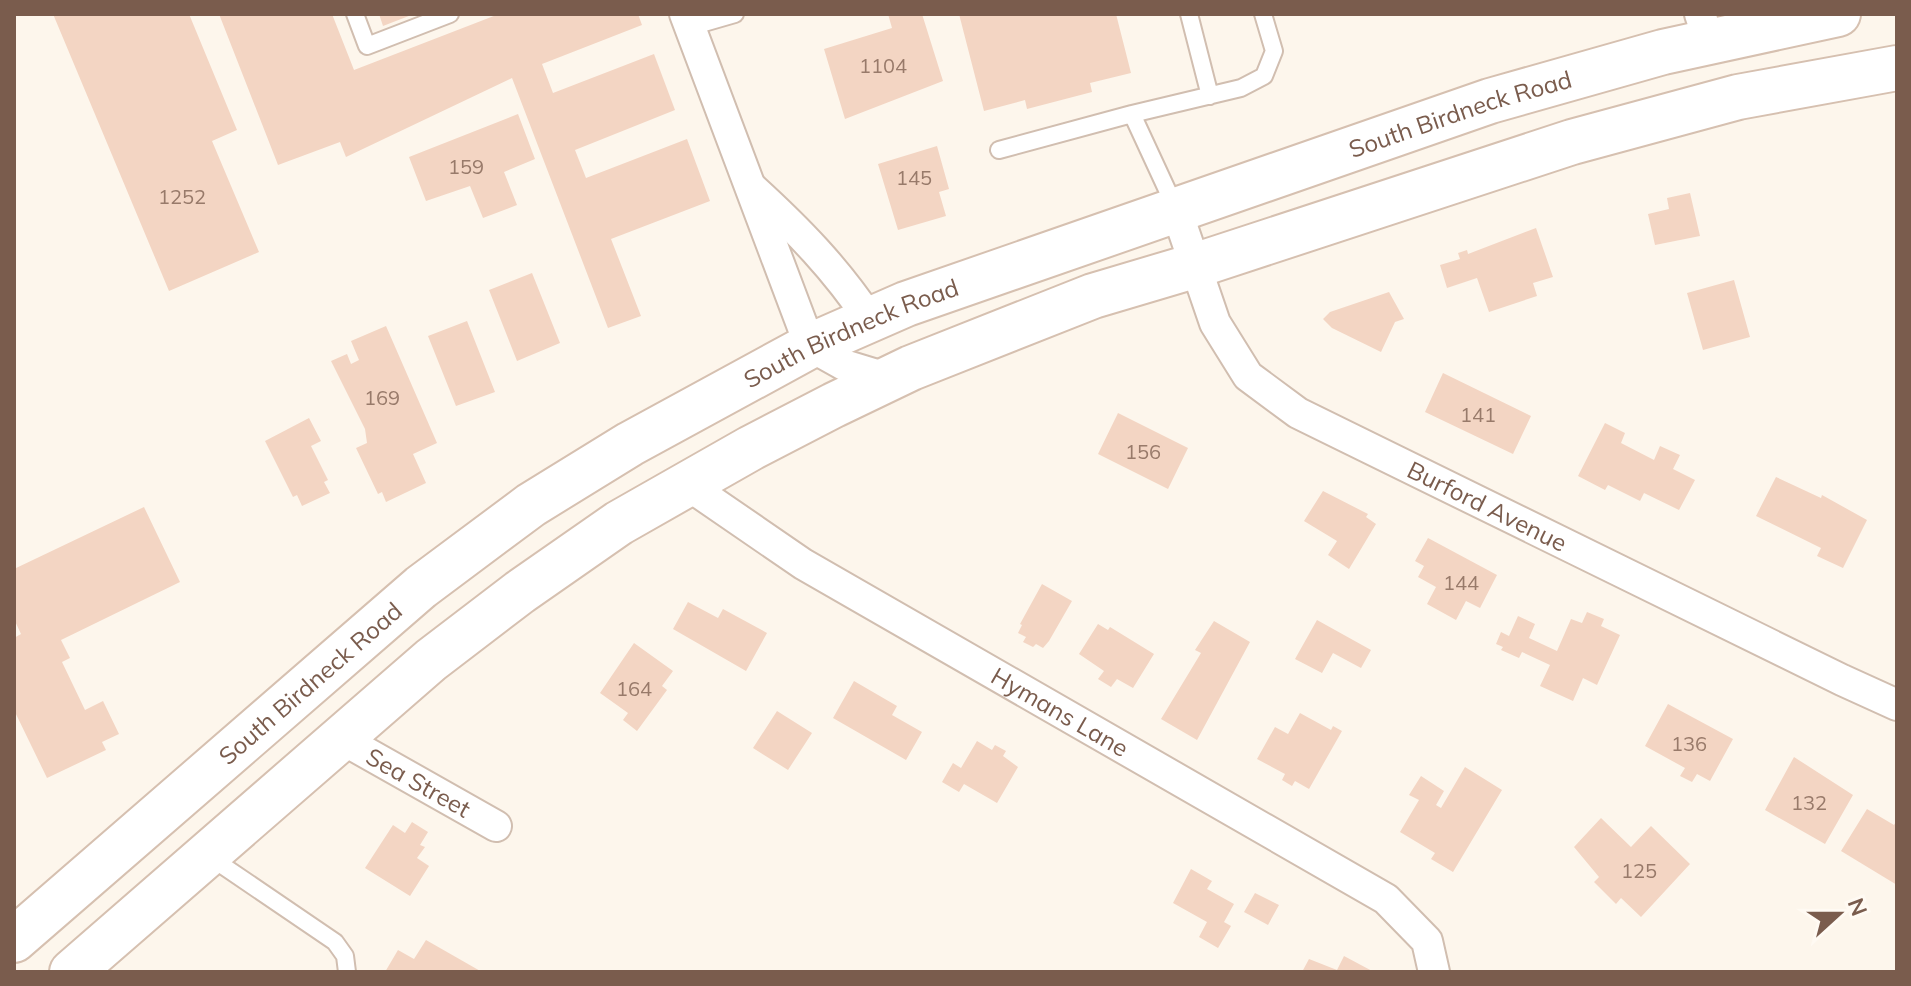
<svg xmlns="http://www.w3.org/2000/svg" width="1911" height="986" viewBox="0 0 1911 986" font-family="Mulish,sans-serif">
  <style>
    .building { fill: #f3d5c3 }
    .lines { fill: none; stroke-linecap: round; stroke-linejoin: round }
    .service-casing { stroke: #d1beb0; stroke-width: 20 }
    .minor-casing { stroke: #d1beb0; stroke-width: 34 }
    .secondary-casing { stroke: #d6c0b0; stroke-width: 48 }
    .service { stroke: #fff; stroke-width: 16 }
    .minor { stroke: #fff; stroke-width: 30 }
    .secondary { stroke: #fff; stroke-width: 44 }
    .labels { text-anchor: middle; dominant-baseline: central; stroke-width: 7; stroke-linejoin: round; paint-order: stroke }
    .number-label { font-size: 20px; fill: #987a6a }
    .street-label { font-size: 24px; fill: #7a5c4d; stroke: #fffaf3 }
  </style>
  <rect width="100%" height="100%" fill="#fdf6ec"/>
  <!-- building -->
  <path class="building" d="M53 14H189L237 130 212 141 259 252 169 291Z
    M219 14H332L354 70 499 14H638L642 25 542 64 553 93 654 54 675 110 575 150 586 178 687 139 710 201 611 239 641 316 608 328 512 78 346 157 340 142 278 165Z
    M379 14H414L383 26Z
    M888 14H922L943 81 845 119 824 49 892 28Z
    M959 14H1116L1131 73 1090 83 1092 92 1027 109 1025 100 984 111Z
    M518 114 535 159 504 172 517 205 483 218 470 186 426 201 409 157Z
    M937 146 949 189 939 192 946 216 898 230 878 164Z
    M1690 193 1700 236 1655 245 1648 214 1669 209 1667 198Z
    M1536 228 1553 277 1533 283 1537 296 1489 312 1477 278 1447 288 1440 265 1460 259 1458 253 1467 250 1468 254Z
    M532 273 560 343 517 361 489 290Z
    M1734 280 1750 337 1703 350 1687 293Z
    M1389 292 1404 319 1395 322 1381 352 1332 328 1323 319 1330 312Z
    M467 321 495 392 456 406 428 336Z
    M386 326 437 443 413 454 426 483 386 502 382 492 378 494 356 448 367 443 365 429 331 361 347 354 351 364 359 360 351 341Z
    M1443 373 1531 416 1513 454 1425 412Z
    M1118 413 1188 448 1168 489 1098 454Z
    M309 418 321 441 311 446 328 480 324 482 330 493 302 506 297 495 293 497 265 441Z
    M1605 423 1625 433 1621 443 1654 460 1660 446 1680 455 1673 469 1695 480 1679 510 1644 493 1640 501 1608 485 1605 490 1578 476Z
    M1776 477 1821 498 1822 495 1867 520 1843 568 1817 556 1821 548 1756 516Z
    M1323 491 1368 514 1366 517 1376 524 1349 569 1328 555 1337 541 1304 521Z
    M144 507 180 582 61 640 70 658 62 662 85 710 103 701 119 734 102 742 106 750 47 778 14 710V638L21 634 14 619V569Z
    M1428 538 1497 575 1480 608 1466 601 1456 620 1427 604 1436 587 1418 577 1424 566 1415 561Z
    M1042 584 1072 601 1049 641 1043 648 1036 644 1033 647 1023 642 1026 637 1018 633 1022 625 1020 624Z
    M688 602 718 618 723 609 767 633 746 671 673 629Z
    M1587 612 1604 619 1601 626 1620 635 1597 685 1583 678 1573 701 1540 686 1550 665 1522 652 1519 658 1501 650 1503 647 1496 644 1501 632 1509 636 1518 616 1535 624 1529 638 1557 651 1571 619 1582 623Z
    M1317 620 1371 650 1361 668 1333 653 1322 673 1295 659Z
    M1214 621 1250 642 1197 740 1161 719 1201 653 1195 650Z
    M1098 624 1108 630 1110 627 1154 654 1133 688 1117 679 1111 687 1098 679 1104 671 1079 654Z
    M634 643 673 671 662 686 667 690 637 731 623 720 628 713 600 693Z
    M854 681 897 706 892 715 922 732 906 760 833 718Z
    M1668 704 1733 739 1710 781 1697 774 1692 782 1680 776 1685 768 1645 746Z
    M777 711 812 733 788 770 753 748Z
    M1300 713 1331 730 1333 726 1342 731 1309 789 1295 781 1292 786 1282 780 1285 774 1257 759 1275 727 1288 734Z
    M977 741 992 750 995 745 1006 751 1003 756 1018 767 997 803 964 784 959 792 942 782 953 763 961 768Z
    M1794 757 1853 795 1825 844 1765 810Z
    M1465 767 1502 790 1453 872 1431 859 1435 853 1400 832 1419 800 1409 795 1421 776 1444 791 1436 805 1441 808Z
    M1867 809 1894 825 1897 820V885L1841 851Z
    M1601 818 1631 847 1651 826 1690 864 1641 917 1621 898 1616 904 1594 882 1599 877 1574 847Z
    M412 822 428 832 420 845 425 847 417 858 429 866 410 896 365 868 393 825 405 833Z
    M1191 869 1212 881 1207 889 1234 904 1224 922 1231 926 1218 948 1199 937 1207 922 1173 903Z
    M1255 893 1279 905 1268 925 1244 912Z
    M426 940 482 972H385L398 950 414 959Z
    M1344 956 1374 972H1302L1309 959 1337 970Z"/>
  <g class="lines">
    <!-- service casing -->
    <g class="service-casing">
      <path id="service" d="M355 14 367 46 450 14
        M1189 14 1210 96
        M690 27 735 14
        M1132 114 1241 88 1264 76 1274 51 1263 14
        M999 150 1132 114 1175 207
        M210 857 335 942 345 956 347 972"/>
    </g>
    <!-- minor casing -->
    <g class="minor-casing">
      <g id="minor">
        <path d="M685 14 810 346 844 365 890 379"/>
        <path d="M1700 14 1709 41"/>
        <path d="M753 189C799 231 835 268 870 320"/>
        <path id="s1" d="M1176 209 1215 323 1248 376 1298 413 1842 680 1897 705"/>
        <path id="s2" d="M688 485 803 564 1386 899 1427 941 1434 972"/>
        <path id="s3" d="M342 739 496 826"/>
      </g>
    </g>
    <!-- secondary casing -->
    <g class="secondary-casing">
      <g id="secondary">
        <path id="s4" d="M14 940 421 587 531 505 630 444 810 346 906 304 1490 101 1663 52 1838 14"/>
        <path d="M72 972 431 660 520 592 619 523 751 448 834 405 911 368 1093 296 1194 266 1572 142 1738 97 1897 68"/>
      </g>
    </g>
    <!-- service -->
    <use href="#service" class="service"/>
    <!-- minor -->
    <use href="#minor" class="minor"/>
    <!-- secondary -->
    <use href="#secondary" class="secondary"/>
  </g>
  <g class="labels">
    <!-- number labels -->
    <g class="number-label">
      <text x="883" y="65">1104</text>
      <text x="466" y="166">159</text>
      <text x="914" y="177">145</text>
      <text x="182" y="196">1252</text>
      <text x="382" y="397">169</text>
      <text x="1478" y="414">141</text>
      <text x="1143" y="451">156</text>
      <text x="1461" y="582">144</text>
      <text x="634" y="688">164</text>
      <text x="1689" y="743">136</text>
      <text x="1809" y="802">132</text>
      <text x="1639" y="870">125</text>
    </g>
    <!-- street labels -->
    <g class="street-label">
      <text stroke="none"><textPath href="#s4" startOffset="1688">South Birdneck Road</textPath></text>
      <text stroke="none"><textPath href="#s4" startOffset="1040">South Birdneck Road</textPath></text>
      <text stroke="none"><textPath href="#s1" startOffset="456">Burford Avenue</textPath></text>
      <text stroke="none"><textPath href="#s4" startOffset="392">South Birdneck Road</textPath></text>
      <text stroke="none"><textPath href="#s2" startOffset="436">Hymans Lane</textPath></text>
      <text stroke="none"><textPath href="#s3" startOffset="88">Sea Street</textPath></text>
    </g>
  </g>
  <!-- border -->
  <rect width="1911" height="986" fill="none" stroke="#7a5c4d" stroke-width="32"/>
  <!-- north arrow -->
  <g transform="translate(1839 914) rotate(69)" stroke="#fffaf3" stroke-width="6" paint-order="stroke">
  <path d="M0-6L14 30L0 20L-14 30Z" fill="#7a5c4d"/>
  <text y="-12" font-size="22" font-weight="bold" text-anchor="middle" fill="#7a5c4d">N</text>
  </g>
</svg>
